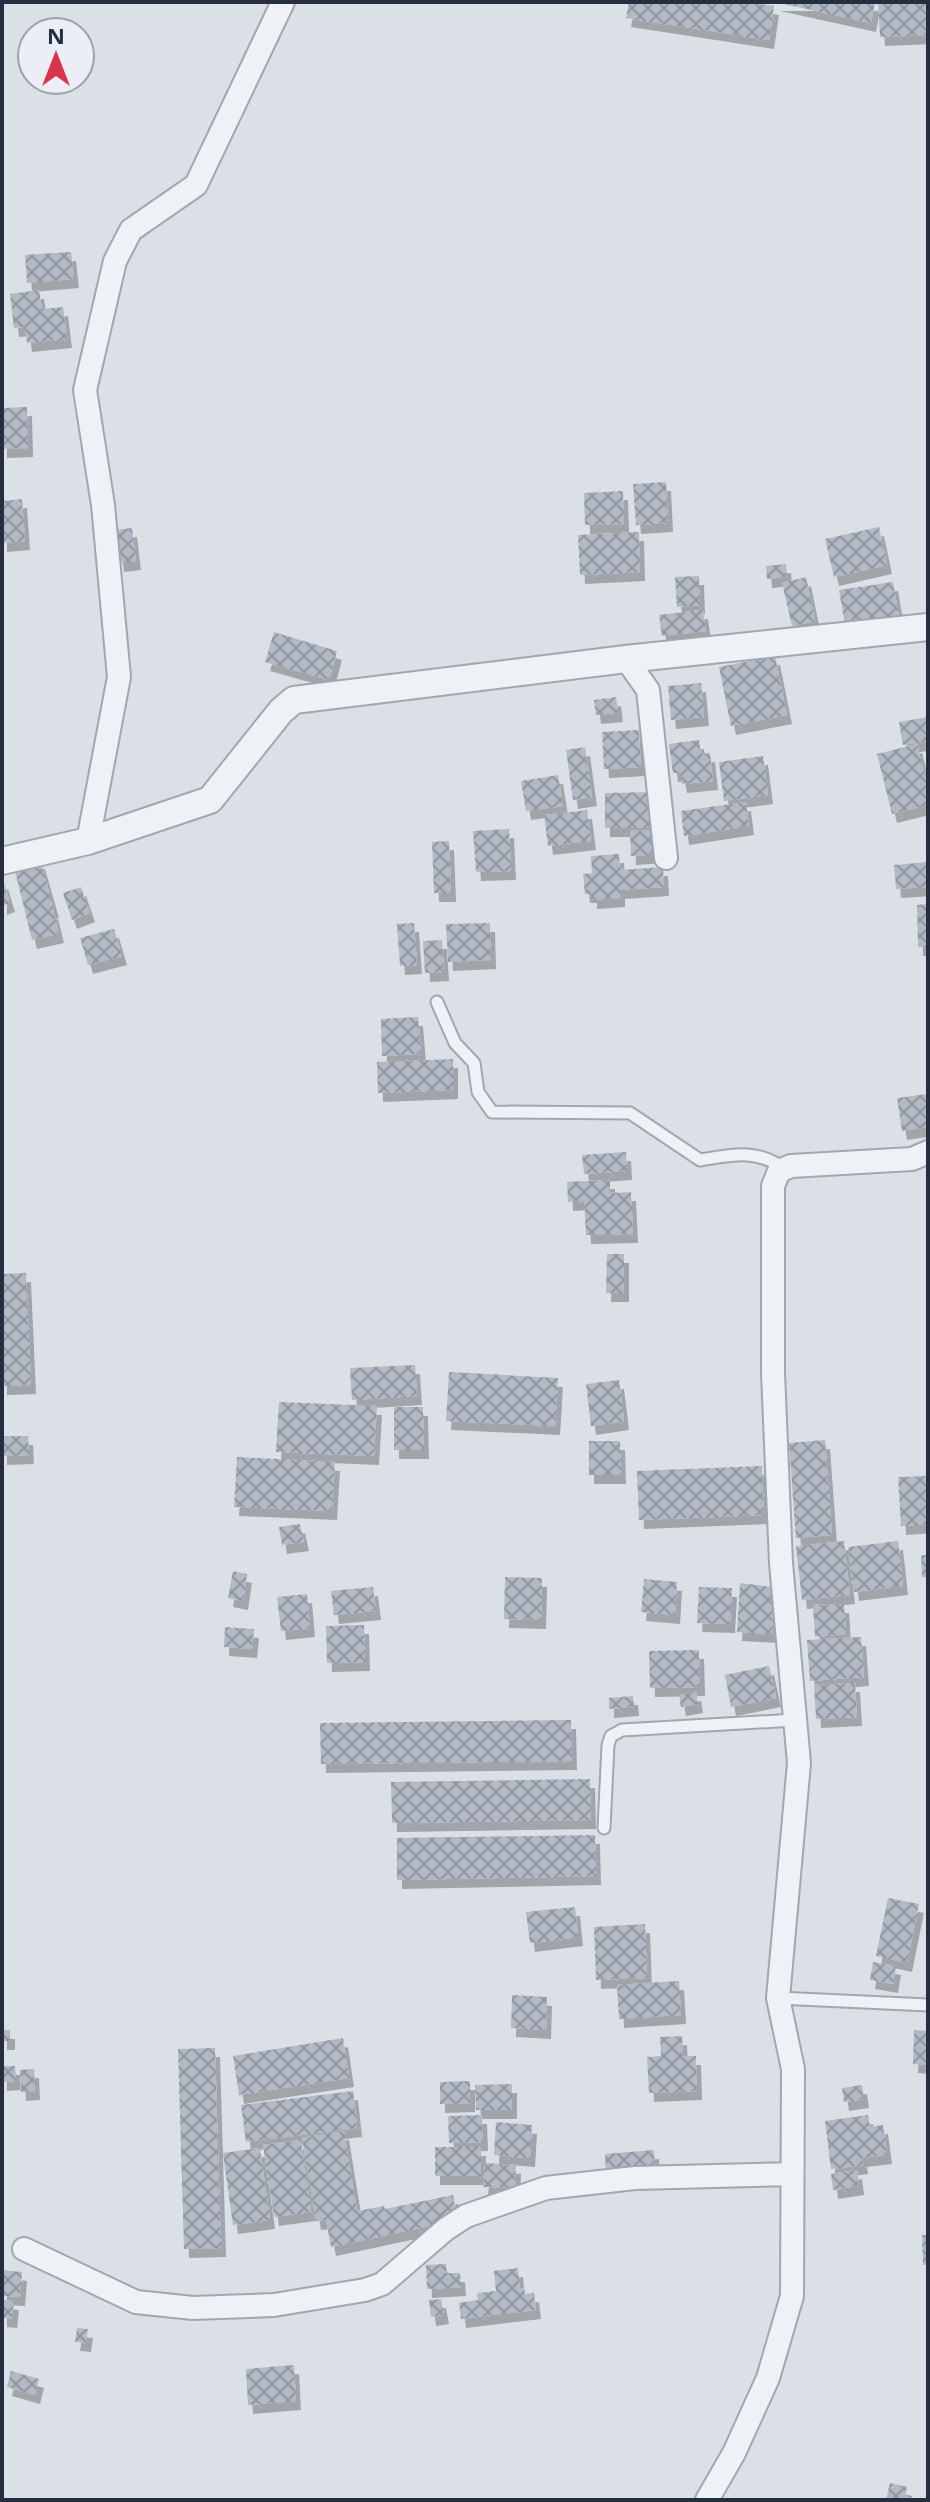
<svg xmlns="http://www.w3.org/2000/svg" width="930" height="2502" viewBox="0 0 930 2502" font-family="'Noto Sans',sans-serif">
  <style>
    .building { fill: url(#building-cross-hatch); filter: url(#shadow) }
    .lines { fill: none; stroke-linecap: round; stroke-linejoin: round }
    .service-casing { stroke: #a0a7b1; stroke-width: 15 }
    .minor-casing { stroke: #a0a7b1; stroke-width: 26 }
    .tertiary-casing { stroke: #a0a7b1; stroke-width: 30 }
    .service { stroke: #eef1f5; stroke-width: 11 }
    .minor { stroke: #eef1f5; stroke-width: 22 }
    .tertiary { stroke: #eef1f5; stroke-width: 26 }
  </style>
  <defs>
    <pattern id="building-cross-hatch" width="8" height="8" patternUnits="userSpaceOnUse" patternTransform="scale(2)"><rect width="8" height="8" fill="#b2b9c4"/><path d="M0 0l8 8M0 8l8-8" fill="none" stroke="#9197a1"/></pattern>
    <filter id="shadow"><feDropShadow dx="5" dy="9" stdDeviation="0" flood-color="#0004"/></filter>
  </defs>
  <rect width="100%" height="100%" fill="#dbe0e7"/>
  <!-- building -->
  <path class="building" d="M629 2H748L774 6 769 40 626 18Z
    M775 2H875L871 23Z
    M878 2H926L928 35 880 37Z
    M71 252 74 279 27 283 25 255Z
    M39 290 42 309 63 307 67 339 27 343 25 327 14 328 10 294Z
    M27 407 28 448 2 449V408Z
    M666 482 668 523 636 525 633 484Z
    M623 491 624 524 585 525 584 493Z
    M22 499 25 541 2 543V501Z
    M879 527 887 565 834 577 825 539Z
    M132 528 136 561 119 563 115 530Z
    M639 532 640 572 580 575 578 535Z
    M786 564 787 577 767 579 766 566Z
    M699 576 700 605 677 607 675 577Z
    M806 577 815 621 792 626 782 583Z
    M893 582 899 617 845 625 839 590Z
    M703 610 706 631 662 636 659 615Z
    M274 632 337 651 329 680 265 662Z
    M775 656 787 715 731 726 719 667Z
    M701 683 704 717 671 720 668 686Z
    M616 697 618 713 596 715 594 700Z
    M928 717V741L903 745 899 722Z
    M639 730 641 767 604 769 602 732Z
    M699 740 701 754 710 753 713 781 682 784 680 773H673L669 744Z
    M917 744 928 788V805L892 814 877 754Z
    M585 747 592 797 573 800 566 750Z
    M763 756 768 795 724 801 719 762Z
    M558 775 563 806 526 811 521 781Z
    M657 792 658 828H605V793Z
    M746 802 749 826 684 836 681 811Z
    M587 810 591 841 548 846 544 815Z
    M509 829 511 871 476 872 473 831Z
    M658 830 660 854 631 856 630 831Z
    M449 841 451 893H434L432 842Z
    M619 854 620 870 663 867 664 887 620 890V898L592 900V894H585L583 874 592 873 591 856Z
    M40 860 54 909 30 915 53 910 59 934 32 940 14 867Z
    M928 862V887L896 889 894 865Z
    M3 880 10 903 2 906V881Z
    M81 887 90 913 72 920 63 893Z
    M928 904V947H918L917 905Z
    M414 923 417 965 400 966 397 924Z
    M490 923 491 960 448 962 446 924Z
    M114 929 122 956 88 965 80 938Z
    M442 940 444 972 425 973 423 941Z
    M418 1017 421 1054 382 1056 381 1019Z
    M453 1059V1090L378 1093 377 1062Z
    M928 1094V1127L902 1131 897 1098Z
    M626 1152 627 1171 584 1174 582 1155Z
    M610 1180V1193L631 1192 633 1234 586 1235 584 1201 568 1202 567 1182Z
    M607 1254H624V1293H606Z
    M26 1273 31 1385 2 1386V1274Z
    M415 1365 417 1396 352 1400 350 1368Z
    M449 1372 558 1378 555 1426 446 1421Z
    M619 1380 624 1421 591 1426 586 1384Z
    M279 1402 377 1406 374 1456 276 1452Z
    M394 1407H423L424 1450H394Z
    M2 1436H28L29 1455 2 1456Z
    M825 1440 832 1535 796 1538 789 1443Z
    M589 1441H620L621 1475H589Z
    M237 1457 335 1462 332 1511 234 1507Z
    M762 1466 764 1515 639 1520 637 1471Z
    M928 1476V1524L901 1526 898 1477Z
    M300 1524 304 1542 282 1545 279 1527Z
    M844 1541 850 1595 802 1600 796 1546Z
    M898 1541 903 1586 854 1592 848 1547Z
    M921 1555H928V1577H922Z
    M233 1571 247 1574 243 1601 228 1598Z
    M505 1577 542 1578 541 1620 504 1619Z
    M644 1579 677 1582 675 1615 641 1612Z
    M740 1583 771 1587 773 1634 737 1632Z
    M373 1587 376 1611 334 1615 331 1591Z
    M699 1587 732 1588 730 1624 697 1623Z
    M307 1594 310 1628 281 1631 277 1597Z
    M844 1604 846 1634 815 1637 813 1605Z
    M364 1625 365 1662 327 1663 326 1626Z
    M225 1627 254 1629 252 1649 224 1647Z
    M861 1637 864 1677 810 1681 807 1640Z
    M699 1650 700 1687 650 1688 649 1651Z
    M769 1666 776 1698 731 1707 725 1675Z
    M855 1683 857 1717 816 1719 814 1685Z
    M696 1692 698 1704 681 1707 679 1695Z
    M633 1696 634 1707 609 1709V1698Z
    M571 1720 572 1761 321 1764 320 1723Z
    M590 1779 591 1820 392 1823 391 1782Z
    M595 1835 596 1876 397 1880V1838Z
    M888 1898 919 1904 907 1963 876 1956Z
    M575 1907 578 1937 530 1943 526 1912Z
    M645 1924 647 1978 596 1980 594 1927Z
    M873 1962 896 1966 893 1984 870 1980Z
    M679 1981 681 2015 619 2019 617 1985Z
    M512 1995 547 1997 546 2030 511 2028Z
    M2 2030H10V2041H2Z
    M914 2030 928 2031V2065L913 2064Z
    M682 2036 683 2056H696L697 2091 649 2093 647 2057 661 2056 660 2037Z
    M343 2038 349 2078 239 2095 233 2056Z
    M215 2048 221 2248 184 2249 178 2049Z
    M2 2066H15L16 2081 2 2082Z
    M34 2069 35 2091 21 2092 20 2070Z
    M470 2081V2103L440 2104V2082Z
    M512 2084V2110H476L475 2085Z
    M862 2085 864 2099 844 2102 842 2088Z
    M353 2091 357 2128 246 2142 241 2105Z
    M482 2115 483 2142 449 2143 448 2116Z
    M868 2115 870 2127 883 2125 887 2155 862 2158 863 2165 831 2169 825 2121Z
    M496 2122 532 2125 530 2158 494 2155Z
    M344 2131 357 2211 384 2206 385 2209 453 2195 458 2220 331 2247 326 2220 316 2221 302 2138Z
    M301 2140 311 2212 274 2217 263 2145Z
    M435 2147H481V2176H435Z
    M260 2148 270 2220 233 2225 223 2153Z
    M654 2150 655 2171 606 2174 605 2154Z
    M485 2163 516 2165 515 2188 483 2187Z
    M857 2170 859 2186 833 2190 831 2174Z
    M922 2235H928V2265H923Z
    M446 2264 447 2273H460L461 2287 427 2289 426 2265Z
    M518 2268 520 2289 524 2288 525 2294 534 2293 536 2310 461 2319 459 2303 478 2300 477 2293 496 2291 494 2271Z
    M2 2270 22 2272 20 2297 2 2296Z
    M441 2299 444 2315 431 2317 429 2300Z
    M2 2300 14 2301 12 2319 2 2318Z
    M77 2328 88 2329 86 2343 75 2342Z
    M294 2365 296 2401 248 2405 246 2369Z
    M11 2371 39 2379 35 2395 7 2387Z
    M890 2483 907 2487 905 2496 916 2500H886Z"/>
  <g class="lines">
    <!-- service casing -->
    <g class="service-casing">
      <path id="service" d="M437 1002 455 1043 474 1063 478 1092 492 1112 630 1113 700 1160C731 1155 757 1148 784 1169
        M604 1828 608 1745 611 1736 622 1730 795 1720
        M778 1998 928 2005"/>
    </g>
    <!-- minor casing -->
    <g class="minor-casing">
      <path id="minor" d="M626 659 648 690 666 858
        M88 841 119 677 103 505 85 390 115 261 131 230 196 185 283 2
        M24 2249 136 2302 193 2308 274 2305 365 2290 382 2284 446 2229 466 2216 546 2188 635 2178 792 2174
        M707 2500 734 2453 768 2378 792 2296 793 2069 778 1998 799 1763 781 1563 773 1373V1186L779 1171 791 1166 912 1159 928 1152"/>
    </g>
    <!-- tertiary casing -->
    <g class="tertiary-casing">
      <path id="tertiary" d="M2 861 88 841 210 800 281 711 294 700 626 659 928 627"/>
    </g>
    <!-- service -->
    <use href="#service" class="service"/>
    <!-- minor -->
    <use href="#minor" class="minor"/>
    <!-- tertiary -->
    <use href="#tertiary" class="tertiary"/>
  </g>
  <!-- border -->
  <rect width="930" height="2502" fill="none" stroke="#242e3e" stroke-width="8"/>
  <!-- north arrow -->
  <g transform="translate(56 56)"><circle r="38" fill="#ebeff5" stroke="#9ba2ac" stroke-width="2"/>
  <path d="M0-6L14 30L0 20L-14 30Z" fill="#da334e"/>
  <text y="-12" font-size="22" font-weight="bold" text-anchor="middle" fill="#242e3e">N</text>
  </g>
</svg>
